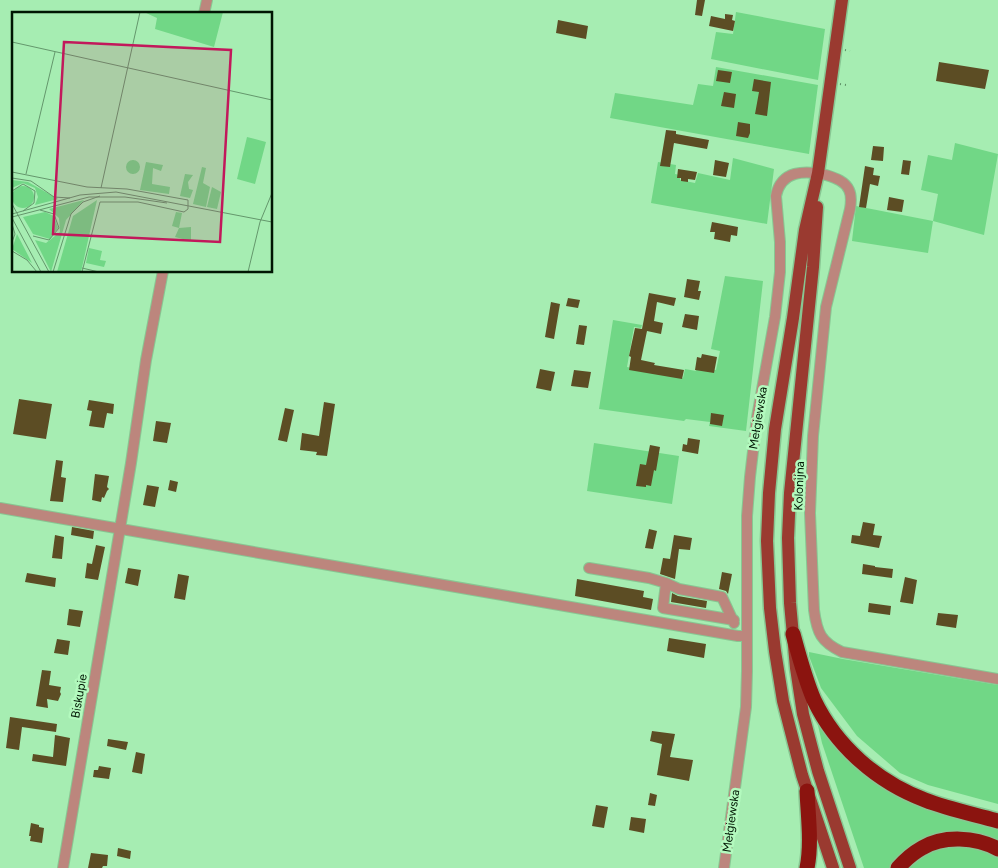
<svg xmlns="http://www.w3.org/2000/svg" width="998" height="868" viewBox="0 0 998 868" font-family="Figtree,sans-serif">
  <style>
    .green { fill: #71d786 }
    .building { fill: #5c4d24 }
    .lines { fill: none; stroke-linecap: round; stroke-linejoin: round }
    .minor-casing { stroke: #88c692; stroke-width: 12 }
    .major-casing { stroke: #88c692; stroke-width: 15 }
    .highway-casing { stroke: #88c692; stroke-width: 18 }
    .path { stroke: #5e9066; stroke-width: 2; stroke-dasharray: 1 4; stroke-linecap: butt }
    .minor { stroke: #bc867d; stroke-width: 10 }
    .major { stroke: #9a3a30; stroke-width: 12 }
    .highway { stroke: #8b140f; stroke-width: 15 }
    .labels { text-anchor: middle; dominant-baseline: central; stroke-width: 5; stroke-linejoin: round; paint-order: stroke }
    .street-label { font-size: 12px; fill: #001603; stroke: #b3fabe }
    .inset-road { fill: none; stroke: #64976c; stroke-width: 1 }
    .view { fill: #c2185b; fill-opacity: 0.15; stroke: #c2185b; stroke-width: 2.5 }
    .inset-edge { fill: none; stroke: #001603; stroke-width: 2.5 }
  </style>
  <rect width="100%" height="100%" fill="#a6edb2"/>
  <!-- green -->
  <path class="green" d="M736 12 825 29 818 80 711 59 716 32 733 34Z
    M716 67 818 85 809 154 610 118 615 93 693 105 698 84 713 86Z
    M955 143 998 154 984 235 933 221 928 253 852 241 856 206 933 221 938 194 921 190 928 155 952 160Z
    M733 158 774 169 767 224 651 203 658 162 676 165 675 174 680 175V180L695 183 698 173 730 180Z
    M725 276 763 281 746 431 709 426 710 422 686 419 684 421 599 409 613 320 642 325 641 328 634 327 627 367 683 378 685 369 696 371 697 367 716 370 720 351 711 349Z
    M594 443 679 456 672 504 587 491Z
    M809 652 843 659 998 685V804L928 785 900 773 857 736 821 688 809 656Z
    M817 721 867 776C885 789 904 800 926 807 948 815 975 820 998 825V841L990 837 968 832 944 834 913 844 890 868H864L822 743Z
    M965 845 998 855V868H909L921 857 944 847Z"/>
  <!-- building -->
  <path class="building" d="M697 0H705L702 16 695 15Z
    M725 14 733 15 732 20 735 21 733 31 709 26 711 16 725 19Z
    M558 20 588 26 586 39 556 33Z
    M939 62 989 70 985 89 936 81Z
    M718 70 732 72 730 83 716 81Z
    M754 79 771 82 767 116 755 114 759 92 752 91Z
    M724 92 736 94 734 108 721 106Z
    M738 122 750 124V133L748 138 736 136Z
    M666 130 676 131V134L709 140 707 149 674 143 670 167 660 166Z
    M873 146 884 147 883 161 871 160Z
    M715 160 729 163 726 177 713 175Z
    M903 160 911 161 909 175 901 174Z
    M865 166 874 168 873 175 880 176 878 186 870 184 866 208 859 207Z
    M678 169 697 172 695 180 688 179V182L681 181V178H677Z
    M889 197 904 200 902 212 887 210Z
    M712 222 738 227 737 236 731 235 730 242 714 239 715 232H710Z
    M687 279 700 281 698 291H701L699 300 684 297Z
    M649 293 676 298 674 306 657 302 654 321 663 323 661 334 647 331 641 360 655 363 654 365 684 370 682 379 629 370 631 357 629 356 635 328 642 329Z
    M568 298 580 300 578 308 566 306Z
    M551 302 560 304 554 339 545 337Z
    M685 314 699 316 697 330 682 327Z
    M579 325 587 326 584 345 576 344Z
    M702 354 717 357 714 373 695 370 697 357 701 358Z
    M540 369 555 372 551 391 536 388Z
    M574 370 591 372 588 388 571 386Z
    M19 399 52 404 46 439 13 434Z
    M89 400 114 404 113 414 107 413 104 428 89 426 92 411 87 410Z
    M324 402 335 404 327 456 316 455 317 452 300 450 302 433 319 436Z
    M285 408 294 410 287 442 278 440Z
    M711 413 724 415 722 426 710 424Z
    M156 421 171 423 167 443 153 441Z
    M688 438 700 440 698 454 682 451 683 444 687 445Z
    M650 445 660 447 656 471 654 470 651 486 646 485V487L636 486 640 464 646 465Z
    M56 460 63 461 61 477 66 478 63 502 50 501Z
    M95 474 109 476 107 487 109 489 107 491 104 498 102 497 101 502 92 500Z
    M170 480 178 482 176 492 168 490Z
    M147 485 159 487 155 507 143 505Z
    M863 522 875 524 873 535 882 536 879 548 851 543 852 535 860 536Z
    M72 527 94 531 93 539 71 535Z
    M649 529 657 531 653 549 645 548Z
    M55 535 64 537 62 559 52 558Z
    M674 535 692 538 690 550 679 549 675 579 660 574 663 558 670 559Z
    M96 545 105 547 98 580 85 578 87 563 92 564Z
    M863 564 875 566V567L893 569 892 578 862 574Z
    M128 568 141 570 138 586 125 583Z
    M722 572 732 574 728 594 726 591 719 589Z
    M27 573 56 578 55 587 25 582Z
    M178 574 189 576 185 600 174 598Z
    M905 577 917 580 913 604 900 602Z
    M577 579 644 591 643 597 653 599 651 610 575 596Z
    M672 593 678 596 707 601 706 608 671 602Z
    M869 603 891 606 890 615 868 612Z
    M69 609 83 611 80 627 67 625Z
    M938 613 958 615 956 628 936 625Z
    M669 638 706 644 704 658 667 651Z
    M57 639 70 641 68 655 54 653Z
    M42 670 51 671 49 685 61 687 60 692 61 694 58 701 47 699 48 708 36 706Z
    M10 717 57 724 56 732 22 727 19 750 6 748Z
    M652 731 675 734 670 757 693 760 689 781 657 775 662 744 650 741Z
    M55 735 70 738 66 766 32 761 33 754 53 757Z
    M108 739 128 742 126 750 107 746Z
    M136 752 145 754 142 774 132 772Z
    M99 766 111 768 109 779 93 777 94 770H98Z
    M650 793 657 795 655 806 648 805Z
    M596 805 608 807 604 828 592 826Z
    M631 817 646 819 644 833 629 830Z
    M31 823 39 825V827L44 828 42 843 30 841 31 836H29Z
    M118 848 131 851 130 859 117 856Z
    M91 853 108 855 107 866H103L102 868H88Z"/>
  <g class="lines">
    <!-- minor casing -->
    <g class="minor-casing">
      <path id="minor" d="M204 14 207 0
        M0 508 738 636H746
        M589 568 649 578 666 583 663 608 734 620
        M666 583 679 589 722 597 734 623
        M63 868 131 463 146 360 163 271
        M724 868 746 707 747 671V516L750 477 757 417 775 317 780 272V242L776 196C781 170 805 170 826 175 835 178 845 181 849 190 852 196 851 203 850 209L826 307 813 436 810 513 814 610C817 633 821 642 842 652L998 679"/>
    </g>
    <!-- major casing -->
    <g class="major-casing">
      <path id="major" d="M817 207 813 267 790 493 788 538 790 603 796 668 803 714 818 771 850 868
        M833 868 802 775 783 701 775 651 770 608 767 541 769 493 775 429 793 318 805 230 818 173 842 0"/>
    </g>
    <!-- highway casing -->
    <g class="highway-casing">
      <path id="highway" d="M793 634C799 656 805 679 814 700 836 746 877 782 925 800 948 809 973 814 998 821
        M807 791C808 816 812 843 807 868
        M898 868C905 860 913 853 922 848 944 835 976 837 998 849"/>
    </g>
    <!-- path -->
    <path class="path" d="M845 50 850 51
      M840 84 846 85"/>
    <!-- minor -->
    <use href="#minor" class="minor"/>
    <!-- major -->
    <use href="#major" class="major"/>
    <!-- highway -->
    <use href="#highway" class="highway"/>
  </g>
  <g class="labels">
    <!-- street labels -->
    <g class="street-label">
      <text transform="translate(758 418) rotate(-81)">Mełgiewska</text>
      <text transform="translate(799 486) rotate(-88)">Kolonijna</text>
      <text transform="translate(79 696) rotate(-80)">Biskupie</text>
      <text transform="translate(731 821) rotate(-82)">Mełgiewska</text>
    </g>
  </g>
  <!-- overview -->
  <g transform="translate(12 12)">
    <rect width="260" height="260" fill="#a6edb2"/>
    <path d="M132 0H211L202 35 143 17 145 6ZM235 125 254 130 243 172 225 167ZM114 155a7 7 0 1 1 14 0a7 7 0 1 1-14 0ZM134 150 151 153 149 159 141 156 140 172 158 175 157 182 128 178ZM190 155 194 156 191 171 198 175 194 195 181 192ZM173 162 181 163 176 170 177 177 181 178 178 186 168 184ZM0 168 16 170 46 187 23 193 26 185 23 176 11 171 0 176ZM0 185a11 11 0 1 1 22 0a11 11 0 1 1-22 0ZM200 175 209 180 205 197 195 195ZM72 188 54 208 39 260 23 228 34 231 48 220 47 206 37 197ZM85 188 69 260H45L61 204ZM33 200 42 204 46 216 38 227 21 222 11 205ZM164 200 170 201 167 216 179 215V229L163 225 167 216 160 214ZM5 222 20 251 0 237ZM77 236 90 239 88 248 94 249 92 255 74 251Z" fill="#71d786"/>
    <path class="inset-road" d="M0 30 260 88M0 160 75 175 115 177 176 188V197L172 200 126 190H88L70 260M14 162 43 40M0 166 19 169 42 185 58 186M89 176 128 0M0 179 11 172 23 179 22 191 11 199M0 192 37 260M0 202 68 183 104 180 260 210M0 205 77 185H113L155 191M0 206 29 260M0 212 3 222 0 230M21 224 37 228 47 216 42 202 28 198M0 239 15 248 25 260M70 256 87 260M41 260 59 202 71 190 88 184M236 260 248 210 260 181"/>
    <path class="view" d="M52 30 219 38 208 230 41 222Z"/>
    <rect width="260" height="260" class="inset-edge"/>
  </g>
</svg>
